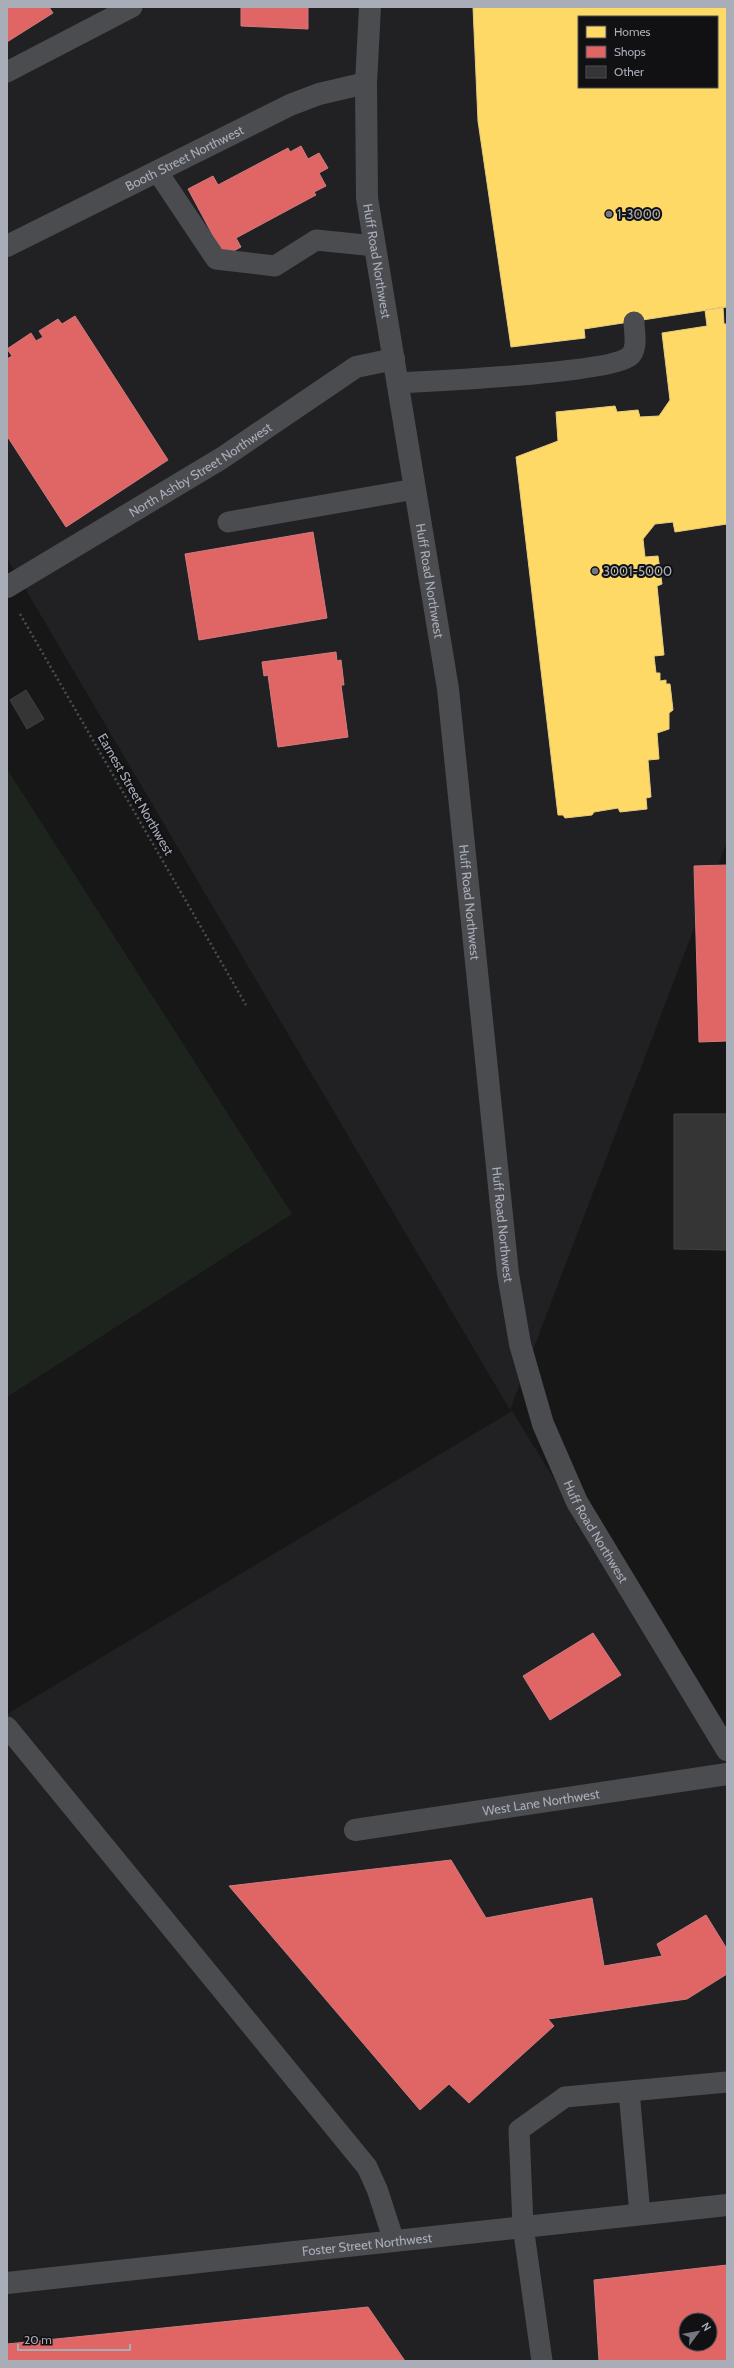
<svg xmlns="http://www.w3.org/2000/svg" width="734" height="2368" viewBox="0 0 734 2368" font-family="Cabin,sans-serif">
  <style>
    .built { fill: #212123; fill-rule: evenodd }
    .green { fill: #1d241e }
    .homes { fill: #ffd966; stroke: #e5cc7f; fill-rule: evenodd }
    .shops { fill: #e06666; stroke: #cf7b7f; fill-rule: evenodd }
    .building { fill: #353536; stroke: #3f4043 }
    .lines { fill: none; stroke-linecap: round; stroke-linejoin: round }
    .path { stroke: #4d4e52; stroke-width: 2.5; stroke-dasharray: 2 3; stroke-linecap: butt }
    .lane { stroke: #4b4c50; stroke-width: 21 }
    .street { stroke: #4b4c50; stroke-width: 22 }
    .poi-dot { fill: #757880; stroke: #111113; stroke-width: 1.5 }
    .labels { text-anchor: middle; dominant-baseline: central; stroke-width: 4; stroke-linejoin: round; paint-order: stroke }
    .street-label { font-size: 13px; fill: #a8adb8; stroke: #111113 }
    .poi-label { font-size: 13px; fill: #a8adb8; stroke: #111113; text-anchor: start }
  </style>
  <rect width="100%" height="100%" fill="#171717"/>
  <!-- built -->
  <path class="built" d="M7 7H727V842L510 1410 7 558ZM579 17H717V87H579Z
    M512 1411 727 1758V2361H7V1714ZM686 2320H710V2344H686Z"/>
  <!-- green -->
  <path class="green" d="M7 769 292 1214 7 1397Z"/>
  <!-- homes -->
  <path class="homes" d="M473 7H727V307L584 329 585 338 511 347 478 121ZM579 17H717V87H579Z
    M723 307 724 324H727V524L675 532 673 522 655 524 643 539 645 557 658 556 662 584 657 586 664 655 654 656 656 673H660V681L666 680V684H670L673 710 669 713V729L657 733 659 759 648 760 651 797 646 798 647 809 620 812 618 808 594 812 592 815 565 818 563 815H558L516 457 558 441 556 412 615 406 617 412 638 410 640 417 659 416 670 400 662 333 707 326 705 310Z"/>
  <!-- shops -->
  <path class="shops" d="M7 7H49L53 13 7 42Z
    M241 7H308V29L241 26Z
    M301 146 308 159 319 153 328 168 319 173 326 186 314 192 316 195 236 238 241 247 224 256 188 189 213 176 218 185 288 148 290 152Z
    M75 316 168 460 66 527 7 436V359L12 356 7 349 31 333 36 341 43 337 39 331 58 319 62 324Z
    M313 532 327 618 199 640 185 554Z
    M336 652 337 661 341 660 344 685H341L348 737 278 747 268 675 264 676 262 662Z
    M727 865V1041L699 1042 694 866Z
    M593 1633 621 1675 550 1720 523 1676Z
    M451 1860 486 1918 592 1898 604 1966 662 1956 657 1944 706 1915 727 1949V1974L687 1999 548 2019 554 2026 469 2103 449 2084 420 2110 229 1886Z
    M727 2265V2361H599L594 2280ZM686 2320H710V2344H686Z
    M368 2307 405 2361H7V2344Z"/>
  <!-- building -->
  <path class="building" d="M26 690 44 719 27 729 10 700Z
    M674 1114H727V1250L674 1249Z"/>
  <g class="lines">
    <!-- path -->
    <path class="path" d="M20 614 246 1005"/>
    <!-- lane -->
    <path class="lane" d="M7 72 132 7
      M157 171 216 259 275 266 316 240 375 246
      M398 383C432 381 615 373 631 355 638 347 634 331 634 322
      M228 522 415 489
      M7 1727 367 2167 377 2189 394 2241
      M629 2091 640 2214
      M542 2361 523 2226 519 2130 565 2097 727 2082"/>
    <!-- street -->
    <g class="street">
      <path id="s1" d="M370 7 366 83 367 198 448 689 508 1274 520 1344 543 1424 577 1502 727 1750"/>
      <path id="s2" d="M7 246 290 105 319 94 366 83"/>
      <path id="s3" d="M7 587 222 458 356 367 394 359"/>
      <path id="s4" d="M355 1830 727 1774"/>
      <path id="s5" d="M7 2283 727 2205"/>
    </g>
  </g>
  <!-- markers -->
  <g class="poi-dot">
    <circle cx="609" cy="214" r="4"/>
    <circle cx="595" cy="571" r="4"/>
  </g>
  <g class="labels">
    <!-- street labels -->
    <g class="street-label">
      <text stroke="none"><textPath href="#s2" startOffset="198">Booth Street Northwest</textPath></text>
      <text stroke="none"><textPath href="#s1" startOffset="255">Huff Road Northwest</textPath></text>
      <text stroke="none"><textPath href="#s3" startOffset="226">North Ashby Street Northwest</textPath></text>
      <text stroke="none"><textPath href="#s1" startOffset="579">Huff Road Northwest</textPath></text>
      <text transform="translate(136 794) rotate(60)">Earnest Street Northwest</text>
      <text stroke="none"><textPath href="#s1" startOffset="903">Huff Road Northwest</textPath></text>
      <text stroke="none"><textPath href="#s1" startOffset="1227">Huff Road Northwest</textPath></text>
      <text stroke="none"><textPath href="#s1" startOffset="1551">Huff Road Northwest</textPath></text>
      <text stroke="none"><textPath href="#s4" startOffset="188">West Lane Northwest</textPath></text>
      <text stroke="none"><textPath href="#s5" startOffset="362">Foster Street Northwest</textPath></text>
    </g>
    <!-- poi labels -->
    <g class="poi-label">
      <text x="617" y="214">1-3000</text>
      <text x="603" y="571">3001-5000</text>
    </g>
  </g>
  <!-- border -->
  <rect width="734" height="2368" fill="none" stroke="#a8adb8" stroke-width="16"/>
  <!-- legend -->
  <rect x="578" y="16" width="140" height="72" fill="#111113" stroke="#4d4f55"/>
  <rect x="586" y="26" width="20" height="12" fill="#ffd966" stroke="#4d4f55"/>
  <text x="614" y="36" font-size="12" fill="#a8adb8">Homes</text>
  <rect x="586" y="46" width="20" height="12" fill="#e06666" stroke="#4d4f55"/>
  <text x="614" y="56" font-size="12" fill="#a8adb8">Shops</text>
  <rect x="586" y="66" width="20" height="12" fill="#353536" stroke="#4d4f55"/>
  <text x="614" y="76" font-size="12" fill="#a8adb8">Other</text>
  <!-- north arrow -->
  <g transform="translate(698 2332) rotate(58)"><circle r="19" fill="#111113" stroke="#4d4f55"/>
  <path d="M0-3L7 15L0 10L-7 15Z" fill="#757880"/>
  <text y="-6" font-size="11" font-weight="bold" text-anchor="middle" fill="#a8adb8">N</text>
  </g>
  <!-- scale -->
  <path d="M18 2344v6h112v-6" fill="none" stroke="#a8adb8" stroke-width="2"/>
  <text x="24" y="2344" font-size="12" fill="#a8adb8" stroke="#111113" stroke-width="3" paint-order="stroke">20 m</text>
</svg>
